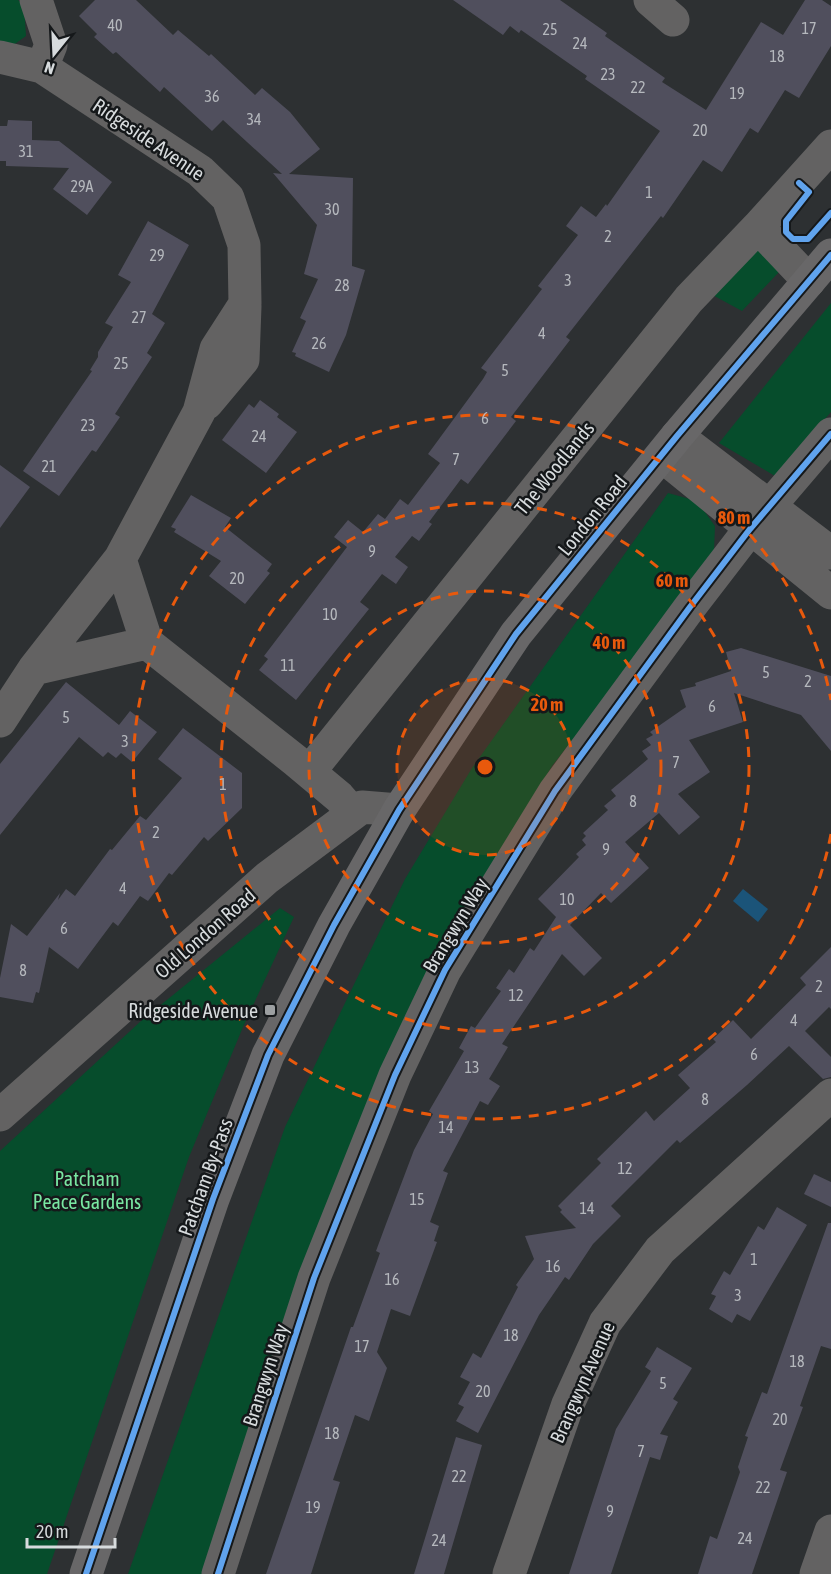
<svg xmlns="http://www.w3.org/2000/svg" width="831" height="1574" viewBox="0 0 831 1574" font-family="'Asap Condensed',sans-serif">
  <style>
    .green { fill: #064d2c }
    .water { fill: #1b5479 }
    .building { fill: #504f5d }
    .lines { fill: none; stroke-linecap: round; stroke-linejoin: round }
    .street { stroke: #636262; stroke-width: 33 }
    .highway { stroke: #686768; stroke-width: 33 }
    .cycleway-casing { stroke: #15181a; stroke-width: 10 }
    .cycleway { stroke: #60a3ed; stroke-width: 6 }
    .ring { fill: none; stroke: #e8590c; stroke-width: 3; stroke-dasharray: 10 8 }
    .poi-dot { fill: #9c9fa1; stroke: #15181a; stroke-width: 2 }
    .labels { text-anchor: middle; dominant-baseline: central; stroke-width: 5; stroke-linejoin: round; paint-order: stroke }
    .number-label { font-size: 16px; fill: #b5b8bd }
    .street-label { font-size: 20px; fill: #d7dbdd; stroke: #15181a }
    .poi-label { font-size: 20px; fill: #d7dbdd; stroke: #15181a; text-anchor: end }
    .park-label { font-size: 20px; fill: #79e7a2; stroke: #15181a }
    .centre { fill: #e8590c; stroke: #15181a; stroke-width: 3 }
    .ring-label { font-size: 18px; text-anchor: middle; font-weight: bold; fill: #e8590c; stroke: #15181a; stroke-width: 5; stroke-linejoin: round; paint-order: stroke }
  </style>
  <rect width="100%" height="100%" fill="#2d3032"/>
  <!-- green -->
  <path class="green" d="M0 0H18L24 5 26 36 12 46 0 41Z
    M762 249 780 271 742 311 707 292 749 251Z
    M831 303V412L775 476 719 443Z
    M668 493 697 501 715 526 714 551 650 641 552 766 411 1003 203 1574H128L285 1127 405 879 472 768Z
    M280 908 294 917 243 1027 189 1157 47 1574H0V1151L141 1021Z"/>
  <!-- water -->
  <path class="water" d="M743 889 768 909 758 922 733 901Z"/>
  <!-- building -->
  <path class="building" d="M95 0H136L173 35 178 30 209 56 211 54 255 95 262 88 290 112 320 149 289 174 353 178 352 266 365 270 346 335 329 372 295 356 296 353 292 352 306 321 300 318 318 279 304 274 317 225 273 173 282 174 223 120 212 131 164 87 160 92 116 52 113 54 94 37 97 34 79 16Z
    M453 0H560L607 33 605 36 665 78 662 82 706 110 761 22 783 35 805 0H822L831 6V46L799 98 785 90 758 133 750 128 722 172 703 160 663 218 661 216 566 337 570 340 511 417 516 421 468 484 461 479 429 522 432 524 419 541 412 536 395 557 408 567 396 584 382 574 360 602 369 609 296 700 259 670 268 659 264 656 347 547 334 537 348 520 363 532 378 514 385 519 400 499 408 505 440 463 428 454 483 379 487 372 481 368 542 289 538 286 578 235 566 226 581 206 596 217 606 204 607 206 660 131 585 79 587 76 521 30 519 33 510 26 503 35Z
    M8 120 32 121V140L59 141 112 182 87 215 53 189 69 168 6 166V161H0V126H7Z
    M148 221 189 245 152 314 165 323 147 353 152 357 115 414 120 417 96 452 92 450 59 496 23 471 92 371 90 370 98 357V352L113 327 105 323 131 282 118 275Z
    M260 400 279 414 277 417 297 432 266 473 222 440 249 404 254 408Z
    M0 465 30 487 0 528Z
    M191 495 231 518 225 527 272 564 267 571 270 573 245 604 209 576 221 561 174 532 176 529 171 527Z
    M741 648 831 676V751L801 715 734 693 743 722 689 740 710 772 678 794 700 817 679 835 659 813 625 842 649 868 611 903 601 893 570 925 602 958 584 976 562 954 502 1044 508 1047 489 1079 500 1086 488 1105 480 1101 443 1171 448 1173 430 1222 439 1226 434 1241 437 1242 410 1316 391 1309 377 1352 387 1368 369 1421 355 1415 333 1480 340 1482 311 1574H266L351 1327H353L380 1253 376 1251 386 1224 414 1150 433 1114 429 1111 464 1051 459 1048 471 1026 475 1028 501 991 496 988 509 969 514 973 530 948 534 951 556 917 538 899 579 857 576 854 586 845 582 840 586 836 583 833 608 810 604 806 616 796 611 790 648 759 642 751 651 745 646 739 653 735 650 732 686 707 680 690 696 686 695 683 731 671 726 652Z
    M66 682 119 725 130 711 157 732 132 762 121 753 116 758 108 752 103 757 79 737 0 835V764Z
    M183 728 242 773V808L208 841 204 837 172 875 169 873 148 901 140 896 118 926 113 922 78 969 49 947 39 993 36 992 33 1003 0 997V978L11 924 27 936 60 893 58 900 66 889 75 896 110 849 112 850 140 816 146 820 182 778 158 759Z
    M831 947V1009L829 1007 805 1031 831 1057V1077L823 1079 789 1046 747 1085 680 1143 677 1140 611 1206 621 1216 593 1244 569 1280 565 1277 539 1315 478 1433 456 1421 464 1407 458 1404 470 1382 460 1377 473 1353 481 1358 518 1287 516 1285 534 1259 525 1236 576 1228 560 1212 562 1210 558 1206 601 1163 597 1159 646 1111 654 1121 690 1088 678 1075 716 1042 713 1039 733 1020 751 1039 806 985 800 978Z
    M814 1174 831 1182V1207L804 1194Z
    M777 1207 807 1225 750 1321 737 1314 732 1323 709 1309 716 1296 711 1294 724 1271 730 1275 758 1226 764 1230Z
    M828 1223H831V1349L821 1346 800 1406 803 1407 780 1470 787 1472 752 1574H698L710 1536 717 1539 740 1472 738 1467 748 1437 745 1436 762 1392 767 1394Z
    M657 1347 692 1368 673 1399 678 1402 660 1434 668 1436 660 1460 650 1457 611 1574H569L616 1429 651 1371 645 1367Z
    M456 1437 482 1445 444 1574H414Z"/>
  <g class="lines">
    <!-- street -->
    <path class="street" d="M36 0 51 45 42 67
      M650 0 673 20
      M0 57 42 67 200 171 228 198 244 245 245 304 216 349 199 412 120 559 147 643 296 761 339 797 353 813
      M758 227 809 281
      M207 403 243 360 245 306
      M677 436 831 553
      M662 456 831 593
      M34 669 147 643
      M0 721 34 669 120 559
      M309 772 689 299 758 227 831 146
      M0 1115 267 878 362 807 399 810
      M218 1574 314 1278 395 1075 445 970 555 791 690 607 750 529 831 434
      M509 1574 568 1404 605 1323 660 1250 831 1095
      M816 1574 831 1531"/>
    <!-- highway -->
    <path class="highway" d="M86 1574 213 1199 268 1055 334 925 399 810 516 634 677 436 831 255"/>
    <!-- cycleway casing -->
    <g class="cycleway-casing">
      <path id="cycleway" d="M799 183 809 192 786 221V232L793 239H808L831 213
        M86 1574 213 1199 268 1055 334 925 399 810 516 634 677 436 831 255
        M218 1574 314 1278 395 1075 445 970 555 791 690 607 750 529 831 434"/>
    </g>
    <!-- cycleway -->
    <use href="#cycleway" class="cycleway"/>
  </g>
  <!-- distance rings -->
  <circle cx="485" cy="767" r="88" fill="#e8590c" fill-opacity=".12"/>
  <g class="ring">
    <circle cx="485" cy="767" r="88"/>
    <circle cx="485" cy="767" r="176"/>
    <circle cx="485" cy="767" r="264"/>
    <path d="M831 834A352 352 0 1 1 831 700"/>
  </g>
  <!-- markers -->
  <rect class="poi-dot" x="264" y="1004" width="12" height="12" rx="3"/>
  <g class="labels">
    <!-- number labels -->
    <g class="number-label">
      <text x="115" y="25">40</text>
      <text x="809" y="28">17</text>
      <text x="550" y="29">25</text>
      <text x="580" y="43">24</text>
      <text x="777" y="56">18</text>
      <text x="608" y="74">23</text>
      <text x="638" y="87">22</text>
      <text x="737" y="93">19</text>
      <text x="212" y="96">36</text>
      <text x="254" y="119">34</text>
      <text x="700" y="130">20</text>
      <text x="26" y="151">31</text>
      <text x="82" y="186">29A</text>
      <text x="649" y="192">1</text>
      <text x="332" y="209">30</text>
      <text x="608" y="236">2</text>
      <text x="157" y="255">29</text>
      <text x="568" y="280">3</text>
      <text x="342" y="285">28</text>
      <text x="139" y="317">27</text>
      <text x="542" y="333">4</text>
      <text x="319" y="343">26</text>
      <text x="121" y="363">25</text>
      <text x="505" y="370">5</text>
      <text x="485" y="418">6</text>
      <text x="88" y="425">23</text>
      <text x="259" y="436">24</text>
      <text x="456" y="459">7</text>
      <text x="49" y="466">21</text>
      <text x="372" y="551">9</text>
      <text x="237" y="578">20</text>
      <text x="330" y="614">10</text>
      <text x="288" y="665">11</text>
      <text x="766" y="672">5</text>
      <text x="808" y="681">2</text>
      <text x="712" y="706">6</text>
      <text x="66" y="717">5</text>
      <text x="125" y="741">3</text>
      <text x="676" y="762">7</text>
      <text x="223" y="784">1</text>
      <text x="633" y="801">8</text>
      <text x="156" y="832">2</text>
      <text x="606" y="849">9</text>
      <text x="123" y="888">4</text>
      <text x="567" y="899">10</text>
      <text x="64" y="928">6</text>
      <text x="23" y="970">8</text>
      <text x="819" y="986">2</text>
      <text x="516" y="995">12</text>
      <text x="794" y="1020">4</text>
      <text x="754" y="1054">6</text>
      <text x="472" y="1067">13</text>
      <text x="705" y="1099">8</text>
      <text x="446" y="1127">14</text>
      <text x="625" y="1168">12</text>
      <text x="417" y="1199">15</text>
      <text x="587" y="1208">14</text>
      <text x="754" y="1259">1</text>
      <text x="553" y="1266">16</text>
      <text x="392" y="1279">16</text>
      <text x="738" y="1295">3</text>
      <text x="511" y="1335">18</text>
      <text x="362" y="1346">17</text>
      <text x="797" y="1361">18</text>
      <text x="663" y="1383">5</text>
      <text x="483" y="1391">20</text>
      <text x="780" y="1419">20</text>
      <text x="332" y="1433">18</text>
      <text x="641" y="1451">7</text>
      <text x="459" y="1476">22</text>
      <text x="763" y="1487">22</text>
      <text x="313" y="1507">19</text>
      <text x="610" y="1511">9</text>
      <text x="745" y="1538">24</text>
      <text x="439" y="1540">24</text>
    </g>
    <!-- street labels -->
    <g class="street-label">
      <text transform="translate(149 139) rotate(34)">Ridgeside Avenue</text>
      <text transform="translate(554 468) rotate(-51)">The Woodlands</text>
      <text transform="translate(592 515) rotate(-51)">London Road</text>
      <text transform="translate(455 925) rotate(-59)">Brangwyn Way</text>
      <text transform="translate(205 933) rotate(-41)">Old London Road</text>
      <text transform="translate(205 1177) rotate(-70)">Patcham By-Pass</text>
      <text transform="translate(265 1375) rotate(-72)">Brangwyn Way</text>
      <text transform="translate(582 1382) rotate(-66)">Brangwyn Avenue</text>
    </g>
    <!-- poi labels -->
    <g class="poi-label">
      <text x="258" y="1010">Ridgeside Avenue</text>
    </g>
    <!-- park labels -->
    <g class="park-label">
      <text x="87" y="1178">Patcham<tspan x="87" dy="23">Peace Gardens</tspan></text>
    </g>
  </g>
  <circle cx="485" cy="767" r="9" class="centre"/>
  <g class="ring-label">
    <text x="734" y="524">80 m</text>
    <text x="672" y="587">60 m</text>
    <text x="609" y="649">40 m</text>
    <text x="547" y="711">20 m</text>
  </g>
  <!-- north arrow -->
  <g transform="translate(54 54) rotate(198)" stroke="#15181a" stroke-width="4.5" paint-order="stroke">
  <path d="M0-4.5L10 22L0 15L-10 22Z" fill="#d7dbdd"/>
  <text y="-9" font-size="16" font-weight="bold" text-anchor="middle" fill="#d7dbdd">N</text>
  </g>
  <!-- scale -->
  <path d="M27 1538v9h88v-9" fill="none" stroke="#d7dbdd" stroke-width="3"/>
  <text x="36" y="1538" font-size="18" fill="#d7dbdd" stroke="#15181a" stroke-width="4.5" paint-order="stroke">20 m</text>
</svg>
